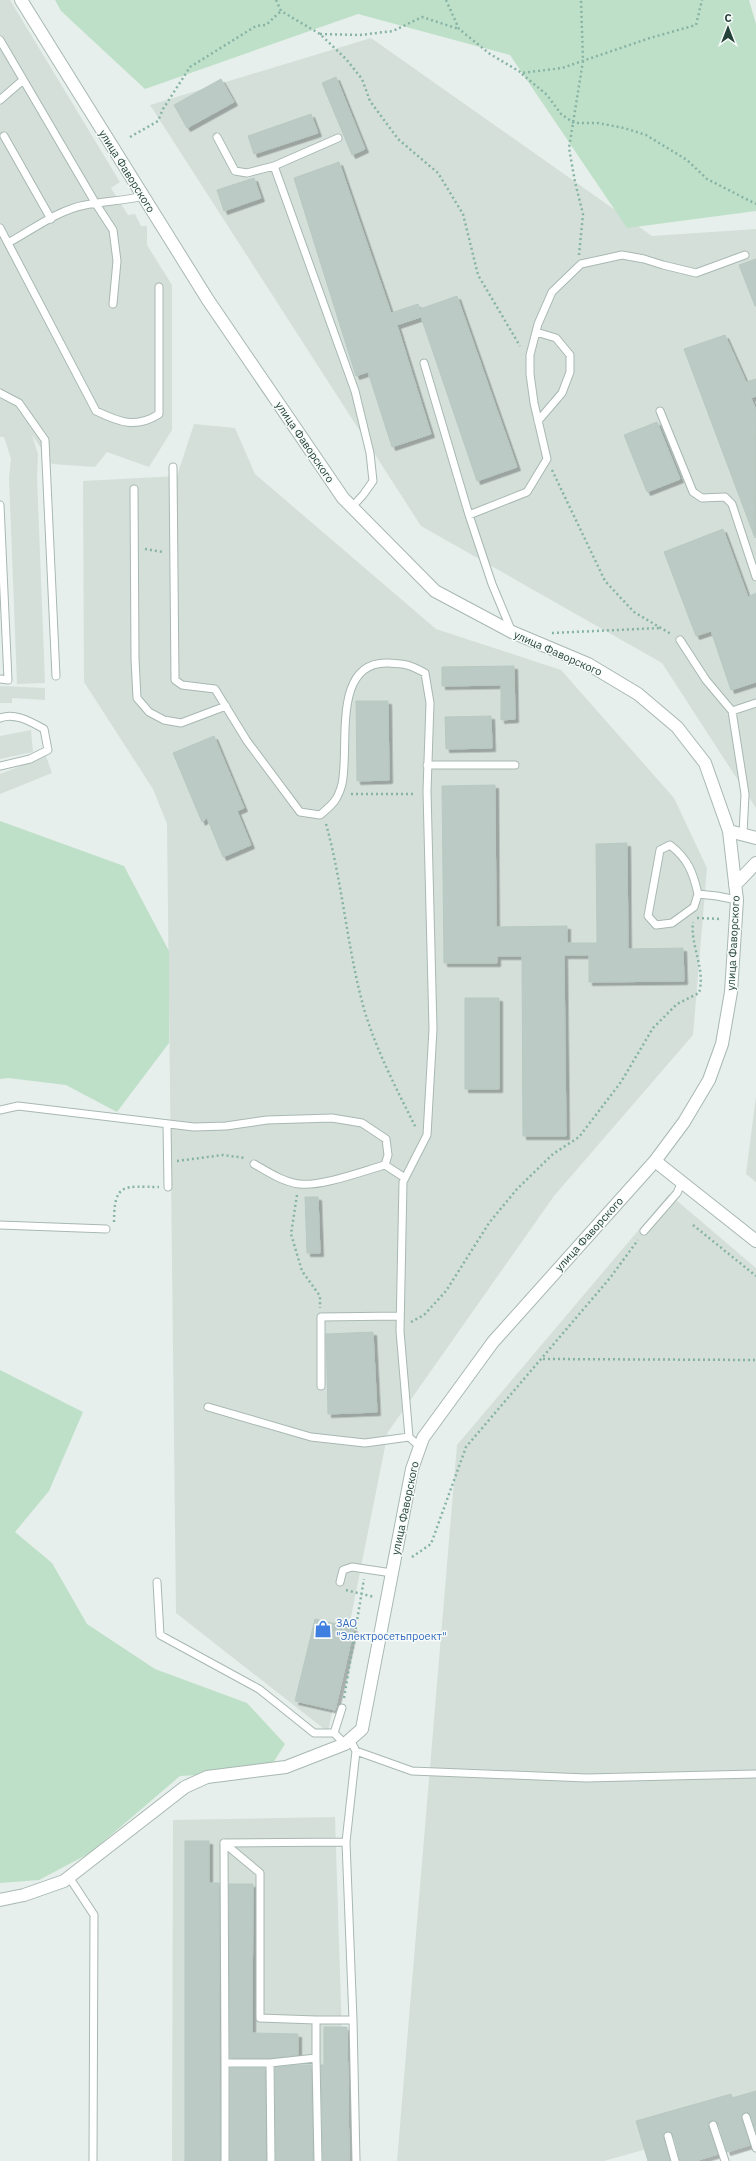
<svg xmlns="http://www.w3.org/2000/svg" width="756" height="2161" viewBox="0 0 756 2161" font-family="'IBM Plex Sans',sans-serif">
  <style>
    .built { fill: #d4dfda }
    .green { fill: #bfe0c8 }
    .building { fill: #bbcac4; stroke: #b8c9c2; filter: url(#shadow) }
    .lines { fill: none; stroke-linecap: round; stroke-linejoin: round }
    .service-casing { stroke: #a8b8b2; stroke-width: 9 }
    .tertiary-casing { stroke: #a8b8b2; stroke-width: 14 }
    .path { stroke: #86b3a5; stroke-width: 2.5; stroke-dasharray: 2 3; stroke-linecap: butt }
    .service { stroke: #fff; stroke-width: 7 }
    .tertiary { stroke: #fff; stroke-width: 12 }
    .labels { text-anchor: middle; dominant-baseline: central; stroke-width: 3; stroke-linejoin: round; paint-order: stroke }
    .street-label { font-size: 11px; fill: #24423a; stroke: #f7fbf9 }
    .shop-label { font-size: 11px; fill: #366cbe; stroke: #f7fbf9; text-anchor: start }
  </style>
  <defs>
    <filter id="shadow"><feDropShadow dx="3.5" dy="3.5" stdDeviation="0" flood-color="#0004"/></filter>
  </defs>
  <rect width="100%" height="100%" fill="#e6efeb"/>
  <!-- built -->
  <path class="built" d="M0 0H10L120 182 111 188 128 215 135 214 141 226H147V245L172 285V430L149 467 107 452 95 467 52 464 32 435 38 454 37 477 45 683 17 684 9 478 11 459 4 437H0Z
    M371 38 652 236 756 229V808L662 663 421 526 150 105Z
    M194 424 235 428 255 474 436 629 561 670 674 798 707 868 693 1035 554 1196 388 1432 328 1732 176 1613 167 824 153 789 84 682 83 481 177 476Z
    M0 686 45 688V700L12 698V703H0Z
    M31 730 33 752 0 759V736Z
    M46 756 52 773 0 794V774Z
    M756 1096V1182L746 1174Z
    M669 1194 756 1268V2118L604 2161H397L457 1445Z
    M335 1817 346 2161H172L173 1820Z"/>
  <!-- green -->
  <path class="green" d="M55 0H749L756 24V211L627 228 510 55 358 14 145 89 61 11Z
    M0 821 124 866 169 951V1043L117 1112 66 1085 8 1078 0 1079Z
    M0 1370 83 1412 49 1491 15 1532 52 1563 87 1624 155 1669 247 1703 285 1744 268 1771 180 1776 90 1853 39 1880 0 1883Z"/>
  <!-- building -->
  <path class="building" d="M336 77 365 149 352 155 322 83Z
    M221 79 234 102 187 128 174 105Z
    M311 114 318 133 254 154 248 136Z
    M339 162 391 313 418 304 420 309 457 296 517 467 477 481 421 317 397 325 431 434 392 447 368 372 356 376 294 178Z
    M254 178 261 198 224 211 217 190Z
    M756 259V306H755L739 265Z
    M725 335 746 382 756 379V396L751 398 756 410 755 538 684 349Z
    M657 422 680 479 647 492 624 435Z
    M723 529 748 597 756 593V682L731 690 711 631 696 636 664 552Z
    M514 666 515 719 501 720V685L442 686V667Z
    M356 701H388L389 780 357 781Z
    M491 716 492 748 446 749 445 717Z
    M214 736 244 808 237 811 251 845 223 857 207 818 202 822 173 753Z
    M495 785 496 927 567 926V943H597L596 844 627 843 628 949 683 948 684 981 589 982V955H564L566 1136H523L522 956H497V963H444L442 786Z
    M465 998H499V1089H465Z
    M305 1197H318L320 1253H307Z
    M373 1332 377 1412 328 1414 326 1334Z
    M315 1619 354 1628 335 1710 295 1701Z
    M185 1841H209V1883H219L220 2161H185Z
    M229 1884H253L252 2033 298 2034V2055L270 2058H230Z
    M324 2027H347L349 2161H323L321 2065H324Z
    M299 2065H311L313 2161H276L275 2067Z
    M230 2068H265L266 2161H230Z
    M756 2091V2132L750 2114 745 2112 741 2116 750 2145 727 2152 718 2123 712 2120 708 2126 718 2154 695 2161H680L673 2134 667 2131 663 2137 670 2161H648L636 2121 731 2094 732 2098Z"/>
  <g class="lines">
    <!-- service casing -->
    <g class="service-casing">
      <path id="service" d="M0 40 96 204 113 230 117 261 113 304
        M0 100 23 80
        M4 136 51 219
        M217 137 235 171 247 173 274 166
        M338 138 274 166 355 391 370 453 373 481 363 495 352 507
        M0 228 96 411C119 422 136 429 159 414V287
        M8 243C32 230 58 210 85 205 104 201 124 201 143 196
        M536 332 556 338 570 355V372L562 393 538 421
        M424 363 469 515 492 584 512 632
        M0 393 19 403 45 440 56 676
        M660 411 693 492 702 498 725 497 732 504 756 577
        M173 467 175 680 182 685 215 689 247 741 300 812 320 815C332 805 338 800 342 784 350 748 331 662 387 663 405 664 409 664 425 673L430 703 427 791 433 1029 427 1135 403 1182 400 1331 409 1437 419 1446
        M134 489 135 659 137 698 149 712 164 720 181 723 226 706
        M0 505 8 680 0 679
        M469 515 527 492 547 459 534 403 530 374V355L538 324 552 292 581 264 622 255 644 259 663 265 696 273 745 255
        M680 640 706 680 732 711 745 794 743 834
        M732 711 756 703
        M0 718C15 712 31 722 44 729L48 750 30 759 0 766
        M427 765H515
        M698 894C693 872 688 859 670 845L660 850 648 916 656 925 672 923 694 907 698 894 717 896 737 900
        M0 1110 18 1106 194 1127 226 1126 267 1120 332 1118 362 1123 386 1139 388 1155 385 1165 405 1178
        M167 1124 168 1187
        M254 1164C268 1172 283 1182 299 1184 321 1187 363 1171 385 1165
        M0 1225 106 1229
        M644 1231 677 1193 682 1182
        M321 1386V1317L400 1316
        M208 1407 311 1437 365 1443 409 1437
        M157 1582 160 1635 259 1689 314 1733H334L345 1744
        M340 1582 343 1570 352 1567 392 1573
        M334 1733 342 1708
        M356 1751 412 1771 586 1778 756 1774
        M346 1842 353 2020H316V2058L270 2063H225L224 1843 346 1842 356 1751 350 1740
        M224 1843 260 1873V2018L316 2020
        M69 1877 94 1915 93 2161
        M353 2020 356 2161
        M316 2058 318 2161
        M225 2063V2161
        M270 2063 271 2161
        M746 2117 756 2148
        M713 2125 725 2161
        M668 2136 675 2161"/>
    </g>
    <!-- tertiary casing -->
    <g class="tertiary-casing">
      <path id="tertiary" d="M729 831 756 838
        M735 885 756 863
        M655 1161 756 1241
        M0 1900 24 1895 64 1881 185 1787 207 1777 286 1767 345 1744 362 1729 412 1469 423 1438 493 1342 655 1161 684 1122 709 1080 722 1044 731 992 737 900 729 831 705 763 677 727 638 694 588 664 512 632 435 591 343 498 208 300 21 0"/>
    </g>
    <!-- path -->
    <path class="path" d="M276 0 281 11 320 34 346 59 362 79 370 101 398 139 438 173 463 214 478 275 520 346
      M446 0 459 29 490 54 522 73 562 68 650 38 696 25 702 0
      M320 34 360 35 393 31 422 17 459 29
      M522 74 547 95 561 114 574 123H598L624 128 646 135 687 160 707 179 756 204
      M130 137 158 121 163 109 190 67 256 26 266 25 281 11
      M579 255 583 214 575 182 569 148 583 61 581 0
      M552 470 605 581 634 612 671 634
      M145 549 163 552
      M552 633 660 628
      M351 794H416
      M326 824C343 885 347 948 364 1009 376 1050 397 1090 416 1128
      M697 918 722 919
      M177 1161 223 1155 245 1158
      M297 1195 291 1234 302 1271 320 1296V1308
      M114 1222C114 1181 125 1187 159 1187
      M693 1225 756 1276
      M411 1322 424 1315 446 1291 489 1223 517 1189 553 1154 579 1137 621 1082 653 1028 677 1004 699 993C706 969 690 946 693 922
      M543 1359 756 1360
      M412 1557 431 1544 466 1447 610 1278 638 1240
      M346 1590 374 1597
      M344 1698 364 1579"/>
    <!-- service -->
    <use href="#service" class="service"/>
    <!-- tertiary -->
    <use href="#tertiary" class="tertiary"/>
  </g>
  <!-- icons -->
  <defs>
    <g id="shop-bare" transform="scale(1.38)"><path d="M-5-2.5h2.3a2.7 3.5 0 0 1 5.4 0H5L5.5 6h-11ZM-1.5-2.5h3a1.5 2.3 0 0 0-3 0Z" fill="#3f7fe0" stroke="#f7fbf9" stroke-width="2.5" paint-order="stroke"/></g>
  </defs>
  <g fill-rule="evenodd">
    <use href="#shop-bare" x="323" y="1629"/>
  </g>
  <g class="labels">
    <!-- street labels -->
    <g class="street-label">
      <text transform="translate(127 171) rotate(58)">улица Фаворского</text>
      <text transform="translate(305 442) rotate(56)">улица Фаворского</text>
      <text transform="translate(558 653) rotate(24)">улица Фаворского</text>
      <text transform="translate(733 943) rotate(-87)">улица Фаворского</text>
      <text transform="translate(589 1234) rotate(-48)">улица Фаворского</text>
      <text transform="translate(405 1508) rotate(-78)">улица Фаворского</text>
    </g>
    <!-- shop labels -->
    <g class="shop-label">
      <text x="336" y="1623">ЗАО<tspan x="336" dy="13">"Электросетьпроект"</tspan></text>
    </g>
  </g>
  <!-- north arrow -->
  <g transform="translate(728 28)" stroke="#f7fbf9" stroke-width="3" paint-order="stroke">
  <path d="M0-3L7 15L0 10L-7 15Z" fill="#24423a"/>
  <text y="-6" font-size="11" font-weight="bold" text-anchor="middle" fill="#24423a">С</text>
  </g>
</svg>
